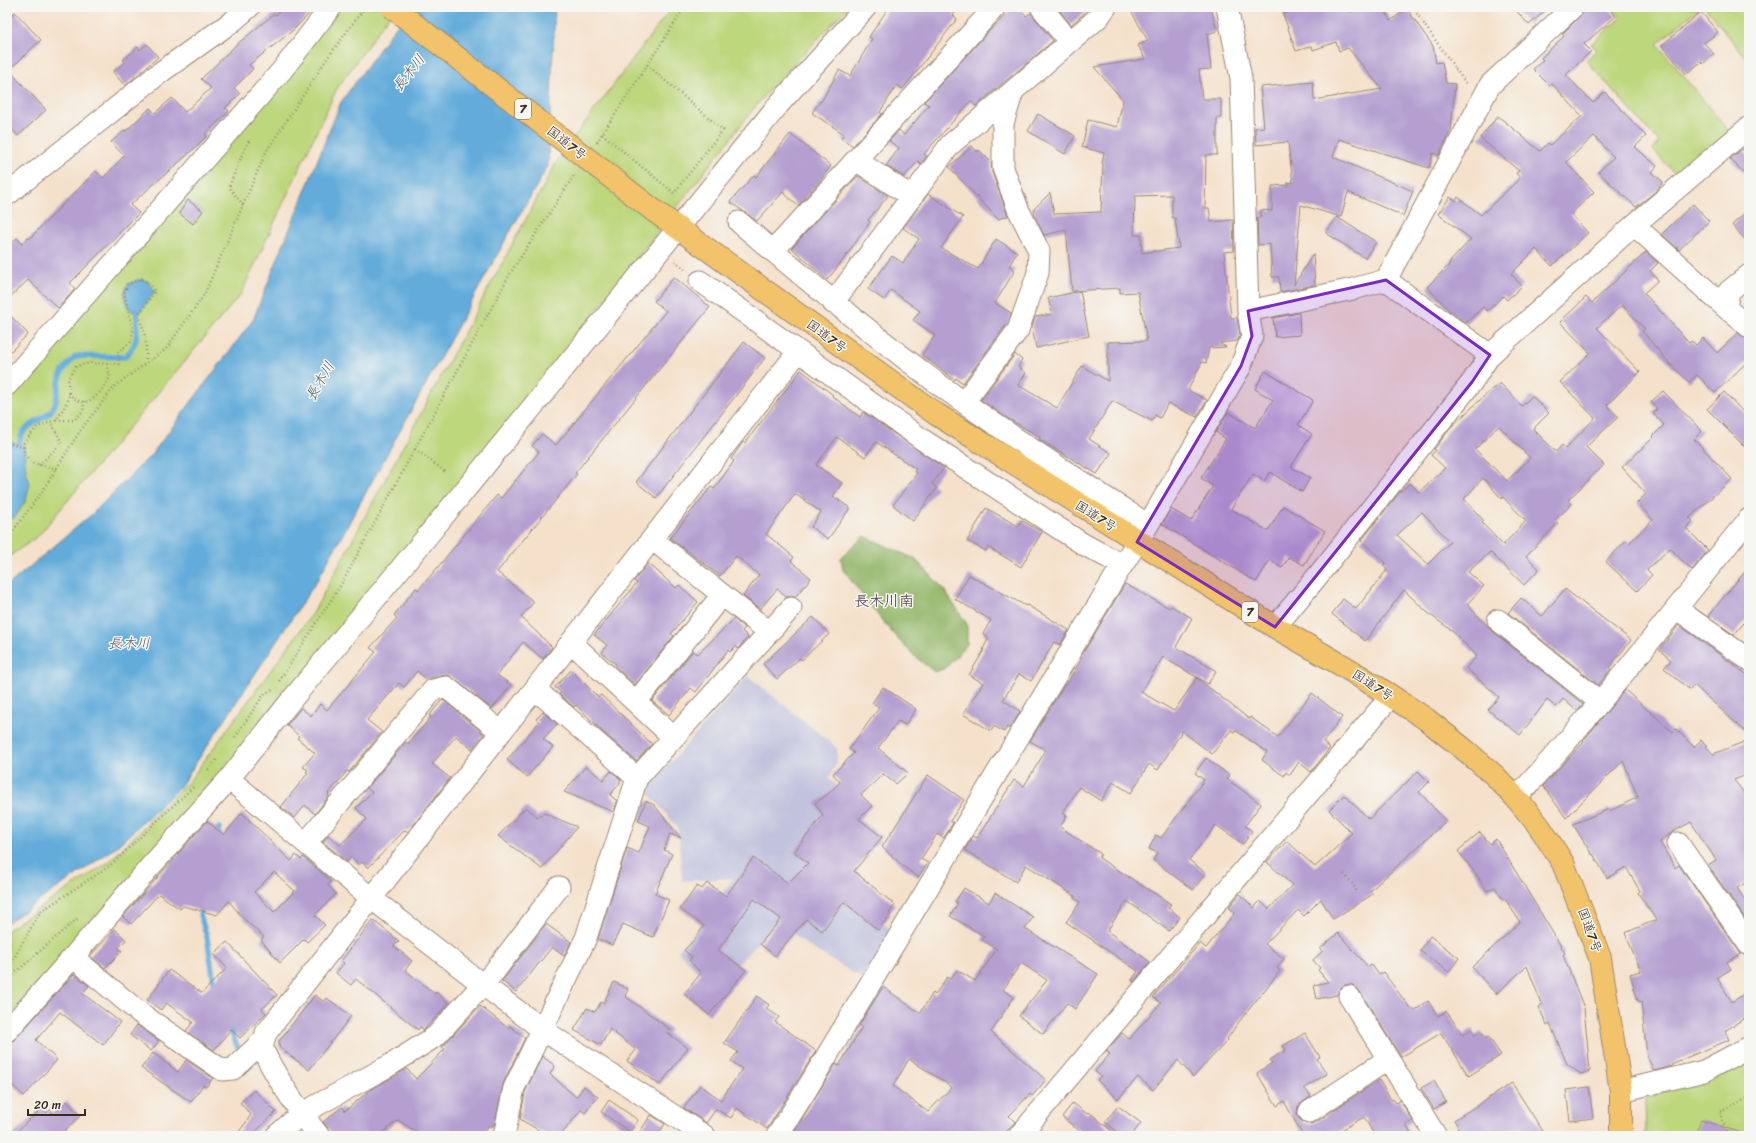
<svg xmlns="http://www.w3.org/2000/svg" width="1756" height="1143" viewBox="0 0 1756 1143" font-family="Sriracha,'Klee One',sans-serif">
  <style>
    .industrial { fill: #c1c2dd }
    .green { fill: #bdd77d; stroke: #7c804e }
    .forest { fill: #96b86c; stroke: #687145 }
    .water { fill: #62abda; stroke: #4e6a7c }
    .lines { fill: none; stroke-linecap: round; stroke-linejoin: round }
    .stream { stroke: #62abda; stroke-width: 5.5 }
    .building { fill: #b49fd0; fill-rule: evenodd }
    .street-casing { stroke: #988674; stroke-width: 23 }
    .highway-casing { stroke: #988674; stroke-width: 24 }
    .path { stroke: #988674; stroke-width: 2.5; stroke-dasharray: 1 3; stroke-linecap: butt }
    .street { stroke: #fff; stroke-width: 21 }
    .highway { stroke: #f2c36a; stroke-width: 22 }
    .highway-bridge-casing { stroke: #988674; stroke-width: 24; stroke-linecap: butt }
    .highway-bridge { stroke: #f2c36a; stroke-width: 22 }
    .marked { fill: #7b2cbf; fill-opacity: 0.2; stroke: #7b2cbf; stroke-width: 3; stroke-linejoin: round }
    .labels { text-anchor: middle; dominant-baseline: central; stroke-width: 3; stroke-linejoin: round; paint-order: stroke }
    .shield { fill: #f6f6f2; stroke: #73675e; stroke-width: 1 }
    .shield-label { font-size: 12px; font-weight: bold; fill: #3b2a1e }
    .street-label { font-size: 13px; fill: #3b2a1e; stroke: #f6f6f2 }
    .water-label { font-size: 14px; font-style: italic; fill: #495760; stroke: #f6f6f2 }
    .quarter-label { font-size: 15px; font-weight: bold; fill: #65535c; stroke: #f6f6f2 }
  </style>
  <rect width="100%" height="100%" fill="#f6f6f2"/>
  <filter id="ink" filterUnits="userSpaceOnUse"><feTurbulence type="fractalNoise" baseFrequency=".025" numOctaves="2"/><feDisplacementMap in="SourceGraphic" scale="8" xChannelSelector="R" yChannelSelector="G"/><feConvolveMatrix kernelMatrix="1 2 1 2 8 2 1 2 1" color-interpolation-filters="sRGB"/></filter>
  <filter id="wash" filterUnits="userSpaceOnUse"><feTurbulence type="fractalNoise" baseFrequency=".012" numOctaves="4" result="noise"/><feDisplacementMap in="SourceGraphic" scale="16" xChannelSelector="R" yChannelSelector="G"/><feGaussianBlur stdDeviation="0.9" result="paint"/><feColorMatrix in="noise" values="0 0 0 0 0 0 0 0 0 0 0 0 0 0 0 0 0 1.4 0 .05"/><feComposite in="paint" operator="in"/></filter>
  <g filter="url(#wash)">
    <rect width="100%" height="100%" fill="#f5e1cb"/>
    <!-- industrial -->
    <path class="industrial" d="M748 676 837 748V763L829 778 862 811 827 873 892 931 863 979 808 946 778 921 730 973 711 961 698 973 678 951 693 935 733 878 682 881 678 828 646 790Z"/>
    <!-- green -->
    <path class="green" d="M339 7H395L336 90 241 294 38 536 7 558V390Z
      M672 7H848L763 97 470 472 226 776 7 1019V930L109 862 190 780 313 613 560 156Z
      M1611 7H1700L1657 44 1730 133 1679 178 1653 150 1659 142 1586 60 1597 50 1591 44 1621 18Z
      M1705 7H1749V55L1745 57Z
      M1749 1059V1136H1646L1645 1098 1727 1072Z"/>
    <!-- forest -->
    <path class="forest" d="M864 536 915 559 942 587 967 624V644L946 668 935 672C897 646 871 605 843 570L841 558Z"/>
    <!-- water -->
    <path class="water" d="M410 7H555L548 166 511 230 318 579 180 787 115 848 7 923V586L91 515 152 454 253 320 341 102Z
      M141 279 148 282 155 291 138 315 128 308 124 293 128 284Z
      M7 440 24 447 26 471 30 483 26 500 16 516 7 523Z"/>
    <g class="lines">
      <!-- stream -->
      <path class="stream" d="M19 451C18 424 36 426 51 411 59 402 57 386 61 375 63 369 71 361 76 356L125 357C141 342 137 326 136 306
        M217 837 219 828
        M203 904 200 915 207 937 215 988
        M228 1024 238 1048"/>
    </g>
    <g id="blocks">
      <!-- building -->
      <path class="building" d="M284 7H316L292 31 249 65 253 69 234 88 240 94 225 108 229 111 205 134 207 136 185 157 130 205 139 213 70 283 75 289 58 308 28 280 7 300V247L17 238 22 244 28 238 29 239 96 171 103 178 124 156 111 142 125 130 126 131 150 108 155 113 172 98 185 112 211 88 201 79 236 45 274 14 276 15Z
        M889 7H961L953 15 957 19 903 89 897 85 880 112 882 114 853 146 841 138 844 134 812 113 820 101 821 102 839 70 850 76 872 39 869 37Z
        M1015 7H1019L1026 16 1031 13 1053 41 976 106 971 101 924 154 927 156 921 164 918 161 904 177 886 166 899 148 889 141 899 130 904 135 929 105 924 102 987 33 1000 21V20Z
        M1057 7H1091L1071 25Z
        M1129 7H1211L1217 31 1207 34 1211 69 1199 70 1202 99H1221V118H1217V155H1206L1205 208H1209L1211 222 1233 220 1234 251 1224 252 1231 318H1237L1240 335 1237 341 1219 343 1226 347 1209 348 1206 363 1202 362 1188 390 1207 400 1197 417 1168 403 1160 418 1155 415 1152 421 1112 401 1089 439 1111 453 1097 474 1039 439 1040 437 1007 418 981 400 1015 354 1022 360 1018 367 1026 373 1018 385 1057 408 1082 366 1108 381V342L1147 341 1138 292 1120 293V288L1072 291 1066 230 1044 235 1035 217 1034 209 1050 193 1054 214 1101 212 1103 164 1102 163 1104 153 1082 147 1088 120 1117 127 1123 100 1094 67 1145 59 1138 45 1148 41ZM1172 195V218H1175L1179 248 1142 253 1141 235H1134L1135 196Z
        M1302 7H1349L1351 12 1364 7H1384L1390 21 1407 9 1433 46 1436 63 1442 62 1446 83 1455 84 1451 130 1439 155 1433 153 1429 168 1339 139 1333 157 1413 191 1403 216 1348 192 1341 217 1301 205 1294 285 1313 254 1315 285 1280 292 1279 277H1272L1270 244 1258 245 1257 218H1260L1261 210 1272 211V186L1288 185V182L1293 183 1288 142 1256 145 1255 128 1264 127 1260 87 1313 82 1314 100 1382 89 1348 48 1339 51 1336 42 1313 50 1312 46 1296 51 1283 14Z
        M1513 7H1549L1529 25Z
        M1585 7H1607L1616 16 1584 44 1591 51 1566 75 1593 103 1605 92 1646 136 1635 147 1657 166 1652 172 1663 182 1656 191 1636 207 1598 172 1614 157 1594 136 1566 162 1594 192 1571 214 1588 233 1552 266 1536 249 1511 274 1522 286 1507 300 1503 296 1487 311 1483 307 1466 323 1453 314 1427 287 1450 264 1449 263 1471 239 1438 214 1450 197 1456 201 1458 197 1481 215 1520 178 1516 173 1519 171 1480 138 1498 116 1540 151 1548 143 1550 145 1582 116 1552 84 1550 86 1533 69 1543 60 1541 58 1564 36 1562 34 1581 15Z
        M15 12 41 40 9 70 46 110 18 136 7 124V20Z
        M1701 12 1718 32 1704 43 1714 54 1703 64 1701 62 1686 74 1662 45Z
        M147 44 158 57 125 86 113 72 125 62 123 60 138 47 140 50Z
        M1038 114 1075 136 1065 154 1028 131Z
        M790 134 831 166 818 183 798 206 783 192 757 221 730 202 754 175 756 177Z
        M972 146 977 152 979 150 991 162 992 172 1008 216 998 219 978 198 977 195 976 196 949 167Z
        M1742 149 1749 156V178L1730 159Z
        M858 176 888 196 868 220 870 222 843 260 827 280 792 248Z
        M928 194 963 217 941 248 978 269 996 239 1017 252 1009 266 1015 270 995 303 1011 313 1009 321 963 383 956 378 955 380 922 355 935 335 913 320 920 311 891 290 884 300 868 289 892 256 903 263 919 239 903 228Z
        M188 200 203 211 193 224 179 213Z
        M1693 204 1709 221 1679 250 1662 234Z
        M1749 209V244L1732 225Z
        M1337 217 1376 242 1365 258 1326 233Z
        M1646 252 1658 263 1650 271 1658 280 1644 293 1689 343 1692 341 1696 345 1703 338 1717 353 1738 333 1749 340V360L1715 393 1697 375 1689 382 1669 363 1642 331 1645 329 1622 305 1597 328 1640 372 1607 405 1618 417 1586 447 1604 465 1568 500 1572 504 1555 520 1558 523 1526 556 1539 569 1524 585 1490 552 1468 572 1484 586 1467 604 1490 629 1583 704 1577 711 1563 699 1556 707 1547 700 1520 735 1488 710 1499 697 1466 668 1477 656 1452 631 1428 613 1404 590 1365 641 1332 614 1343 599 1356 609 1387 570 1383 566 1386 563 1361 541 1399 493 1410 483 1419 492 1445 468 1431 455 1436 450 1434 449 1452 426 1493 388 1494 389 1500 383 1522 406 1532 396 1549 413 1533 429 1556 452 1562 445 1565 449 1595 418 1560 382 1590 353 1560 322 1586 297 1592 303ZM1499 426 1530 458 1507 481 1475 449ZM1483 478 1502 499 1503 497 1526 521 1503 545 1482 523 1484 521 1464 499ZM1422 512 1450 542 1428 564 1397 535Z
        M674 277 710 307 575 473 577 474 497 572 534 602 521 617 552 647 543 659 523 642 497 675 511 685 492 709 449 675H443L427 680 417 671 404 687 399 683 367 720 382 732 349 772 347 771 328 794 329 796 315 814 305 805 295 818 281 807 308 773 306 772 308 770 303 767 315 753 297 738 299 736 287 725 301 708 311 716 320 704 327 710 376 652 370 648 397 618 394 615 416 588 418 590 433 573 497 495 501 498 539 452 532 446 542 434 556 445 666 311 654 301Z
        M1080 291 1089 336 1036 348 1032 327 1035 317 1052 314 1048 298Z
        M7 312 28 334 7 355Z
        M1299 313 1300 335 1275 337 1273 318Z
        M744 342 765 358 656 498 636 482Z
        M801 370 833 395 832 396 860 417 863 412 944 468 932 484 937 488 913 521 893 505 917 473 914 471 916 469 876 442 865 457 837 437 816 465 842 483 833 496 850 508 828 539 811 527 821 512 795 494 766 534 794 557 791 561 811 578 795 597H786L777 589 760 609 743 596 759 575 736 556 720 576 670 538 711 487 714 489 734 461 731 459 743 442 745 443Z
        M1265 371 1313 400 1298 425 1312 434 1291 467 1310 478 1302 492 1270 472 1264 481 1253 474 1231 509 1268 531 1283 506 1325 531 1304 565 1289 557 1282 568 1270 560 1256 582 1162 524 1171 509 1191 521 1213 486 1201 478 1226 439 1216 432 1228 412 1255 428 1273 400 1255 389Z
        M1663 391 1702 431 1694 439 1732 479 1689 518 1693 521 1686 528 1708 550 1692 570 1670 548 1647 570 1652 575 1637 591 1606 562 1626 540 1629 543 1653 520 1637 503 1646 494 1622 467 1654 437 1653 436 1664 425 1653 413 1657 409 1651 402Z
        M1724 392 1749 418V451L1707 409Z
        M986 508 1018 526 1021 520 1042 532 1021 567 988 547 986 551 967 541Z
        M648 563 676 588 679 585 698 602 671 634 674 636 635 685 615 666 616 664 602 653 607 645 594 635 637 583 634 581Z
        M1749 567V617L1734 635 1708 616Z
        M969 575 1026 606 1027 605 1069 630 1060 645 1054 642 1031 681 1019 674 1003 700 1020 711 1010 729 1007 727 1004 732 994 726 991 731 963 714 983 683 969 675 984 650 983 649 989 638 983 634 991 620 955 599Z
        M1125 584 1169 608 1171 606 1192 618 1176 647 1216 671 1208 684 1163 657 1141 692 1174 711 1197 678 1249 719 1250 717 1278 737 1312 693 1342 717 1323 742 1330 748 1311 772 1299 762 1290 775 1286 772 1284 776 1262 760 1267 752 1235 730 1234 732 1231 730 1212 754 1182 731 1158 770 1149 764 1131 793 1113 782 1101 801 1079 787 1063 813 1067 815 1060 827 1101 854 1099 858 1171 904 1168 908 1180 917 1169 931 1127 901 1107 931 1150 962 1134 982 1132 980 1138 971 1066 922 1080 902 1074 898 1075 896 1026 865 1016 882 965 850 973 836 977 838 1014 780 1024 786 1046 750 1030 741 1065 684 1066 685 1082 658H1080Z
        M1565 589 1631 640 1609 668 1611 670 1598 685 1508 613 1521 598 1542 616Z
        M813 617 829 634 802 660 800 658 777 679 763 664Z
        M734 619 745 628 742 631 748 637 738 649 736 646 730 652 728 650 696 692 691 688 669 715 652 701 693 651 698 654Z
        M1679 625 1749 676V735L1694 685 1690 690 1664 668 1671 660 1659 650Z
        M571 670 598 697 601 695 652 744 636 761 603 732 576 705 574 707 559 694 561 693 555 687Z
        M883 687 916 709 905 725 898 721 878 748 908 773 896 784 883 774 861 795 872 806 859 819 882 837 854 871 895 905 889 913 891 914 878 930 844 902 822 931 806 919 775 956 760 944 781 919 754 899 718 950 746 970 709 1015 684 994 701 973 689 960 692 957 684 950 695 939 704 926 680 909 697 886 702 889 707 883 726 896 753 858 788 883 808 863 794 852 823 815 815 803 827 795 840 782 833 774 854 753 849 749 879 708 872 703Z
        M1625 690 1673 732 1676 729 1694 747 1701 740 1713 754 1749 740V774L1734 780 1749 799V881L1737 888 1749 906V924L1708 865 1716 860 1691 822 1671 833 1660 842 1675 868 1679 865 1741 954 1727 962 1731 969 1717 978 1732 1002 1749 991V1015L1725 1031 1729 1040 1671 1064 1672 1066 1654 1071 1647 1056 1641 1001H1638L1630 974 1641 971 1625 933 1656 920 1638 893 1640 891 1626 867 1607 878 1593 854 1592 855 1573 824 1609 809 1610 811 1638 797 1623 761 1566 818 1543 786 1584 742 1583 741Z
        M443 700 484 734 472 749 456 736 432 764 450 778 408 832 405 830 368 868 362 862 359 865 351 857 347 862 323 842 328 835 340 845 367 819 356 808 372 792 367 788 406 742 408 744 431 717 429 716 441 701Z
        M543 712 557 724 543 739 553 747 527 777 507 760 539 722 536 719Z
        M1206 758 1230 776 1227 779 1261 804 1245 826 1252 831 1243 844 1216 825 1189 860 1206 873 1193 890 1153 860 1158 853 1149 849 1156 835 1161 838 1204 780 1195 773Z
        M586 766 603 780 611 771 620 779V783L610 795 617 801 614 812 564 792Z
        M1418 771 1429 782 1419 792 1446 821 1370 891 1373 894 1333 919 1321 899 1304 916 1298 910 1265 944 1284 959 1277 968 1280 971 1238 1023 1227 1039 1228 1040 1193 1077 1178 1060 1153 1090 1138 1077 1118 1099 1097 1080 1101 1077 1095 1071 1110 1054 1106 1051 1122 1033 1129 1039 1161 1003 1153 997 1200 943 1206 948 1235 913 1229 907 1240 894 1254 908 1260 901 1269 909 1292 885 1267 862 1287 841 1315 867 1352 833 1329 810 1344 795 1369 819Z
        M928 775 964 800 950 821 953 823 944 838 937 834 921 859 928 863 918 877 904 867 882 847Z
        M646 801 654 805 681 838 670 834 664 850 672 854 655 894 669 900 653 937 623 924 612 945 598 939 627 848 639 853 650 826 638 821Z
        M526 807 537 817 540 814 542 815 544 813 577 827 542 869 498 836Z
        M242 813 291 861 296 855 301 860 303 857 331 881 328 885 336 894 315 915 325 925 307 942 304 939 280 963 261 940 264 937 242 917 229 901 217 915 183 906 180 909 159 894 131 924 123 917 207 821 224 835ZM274 872 295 891 274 912 254 892Z
        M1480 832 1490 844 1496 839 1565 953 1563 955 1584 1008 1590 1071 1581 1074 1567 1064 1550 1024 1547 1026 1539 1007 1542 1005 1527 966 1496 994 1472 967 1520 922 1505 899 1503 900 1495 887 1487 891 1476 874 1458 851Z
        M964 888 989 903 995 893 1033 917 1025 929 1098 974 1075 1009 1067 1003 1043 1034 1019 1016 1047 980 1021 963 1003 990 1014 997 991 1032 1046 1080 1032 1096 1030 1094 1009 1116 1015 1122 1002 1136H791L836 1064 839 1066 862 1027 859 1025 883 987 920 1013 933 993 935 995 947 977 950 979 957 970 975 981 997 949 982 940 984 936 950 916 958 903 955 902ZM909 1059 952 1087 928 1112 893 1086Z
        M373 920 399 941 394 946 412 961 405 970 435 994 436 992 449 1003 424 1030 420 1027 418 1030 356 979 351 985 336 973 344 963 341 961Z
        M546 924 571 942 564 956 552 947 516 992 502 981Z
        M115 929 126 940 118 948 122 951 105 968 90 956Z
        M1338 933 1368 967 1372 965 1379 975 1383 972 1411 1009 1413 1008 1414 1011 1428 1001 1438 1016 1446 1011 1463 1035 1472 1029 1475 1035 1481 1031 1486 1038 1488 1036 1501 1055 1469 1076 1441 1033 1401 1057 1359 990 1355 986 1349 984 1343 986 1339 990 1337 995 1317 999 1314 985 1328 982 1318 970 1320 968 1313 960 1323 951 1320 949Z
        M1430 936 1459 958 1449 972 1420 951Z
        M227 942 277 995 262 1009 266 1013 240 1038 231 1029 214 1050 186 1031 193 1022 166 1003 161 1010 147 1000 169 970 202 993 227 968 214 954Z
        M74 974 89 986 82 993 120 1022 103 1045 60 1012 36 1040 57 1060 24 1096 7 1080V1048Z
        M614 982 628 989 625 996 671 1030 668 1033 688 1048 660 1085 627 1061 636 1050 610 1029 601 1045 574 1030 587 1008 595 1012 601 1002 603 1004Z
        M315 995 324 1002 327 998 351 1016 309 1070 279 1047V1041Z
        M757 996 769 1005 766 1008 779 1017 775 1022 816 1051 767 1129 737 1108 731 1118 716 1109 706 1123 684 1108 700 1085 721 1100 742 1069 731 1061 738 1052 724 1043Z
        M480 1006 508 1028 510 1026 525 1038 503 1083 495 1123 492 1127 489 1125 483 1136H423L398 1120 379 1136H331L329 1129 323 1122 342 1107 345 1111 370 1090 407 1069 416 1079 445 1049 442 1047Z
        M137 1025 159 1041 151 1051 130 1035Z
        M1305 1033 1320 1057 1317 1059 1327 1074 1304 1088 1311 1096 1298 1106 1297 1113 1299 1119 1304 1123 1309 1124 1316 1122 1379 1080 1391 1100 1393 1099 1396 1103 1400 1100 1413 1121 1406 1125 1412 1136H1375L1364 1117 1331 1136H1303L1284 1101 1277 1106 1257 1073 1272 1063 1270 1060 1286 1050 1283 1046Z
        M153 1053 178 1072 186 1060 213 1078 206 1087 203 1085 191 1102 141 1068Z
        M542 1056 555 1066 550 1074 576 1097 584 1086 598 1097 585 1113 581 1110 560 1136H548L520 1119 525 1092Z
        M1434 1081 1446 1102 1434 1109 1421 1088Z
        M1512 1083 1546 1136H1464L1454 1120Z
        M1589 1087 1593 1118 1570 1121 1566 1090Z
        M254 1090 276 1112 251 1136H236L251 1115 240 1103Z
        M609 1100 638 1120 630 1132 601 1112Z
        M67 1101 80 1116 59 1136H12L42 1108 47 1113 50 1110 54 1114Z
        M1073 1103 1087 1114 1089 1112 1118 1136H1086L1062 1117Z
        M1118 1106 1141 1123 1131 1136H1123L1105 1122Z
        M651 1115 665 1124 657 1136H637Z
        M1701 1120 1742 1133 1741 1136H1695Z"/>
    </g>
  </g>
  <g filter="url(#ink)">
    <use href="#blocks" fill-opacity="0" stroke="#988674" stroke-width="1"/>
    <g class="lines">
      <!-- street casing -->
      <g class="street-casing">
        <path id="street" d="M1041 7 1070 42
          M856 160 912 197
          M7 195 161 72 233 21 249 7
          M739 222C804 278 869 332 937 383 1005 433 1077 479 1148 525
          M1634 225 1726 308
          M773 251 995 7
          M1749 275 1729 291 1726 308 1749 327
          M700 281 923 440 1083 544 1122 565
          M833 303 950 145 1099 17 1106 7
          M1248 311 1353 289 1386 280
          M1490 355 1386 280 1490 85 1573 7
          M7 385 283 69 331 7
          M964 402 1018 330 1038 273 1039 251 1018 209 1003 168V123L1013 91
          M652 539 768 631
          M1677 609 1749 660
          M1498 620 1600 702
          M1275 627 1316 578 1472 382 1490 355 1634 225 1749 127
          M571 642 673 737
          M636 702 722 595
          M637 778 791 608
          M229 779 371 898 482 984 543 1030 705 1136
          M1516 798C1599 709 1672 612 1749 519
          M306 843 433 690 446 687 501 732
          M1678 843 1749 945
          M73 957 140 1013 222 1070 233 1069 264 1040
          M1349 996 1436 1136
          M7 1031 73 957 149 868 229 779 289 703 425 539 779 104 866 7
          M1621 1091 1704 1071 1749 1047
          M1309 1112 1388 1059
          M276 1136 301 1114 392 1064 436 1036 494 972 559 887
          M319 1136C297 1108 277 1080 262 1048L266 1033 798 352
          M504 1136 514 1088 586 938 637 778 535 689
          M777 1136 805 1092 1118 572 1148 525 1241 366 1252 336 1248 311 1241 78 1227 7
          M1019 1136 1391 696"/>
      </g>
      <!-- highway casing -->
      <g class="highway-casing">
        <path id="highway" d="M653 210 936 414 1275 627 1345 667 1391 696 1426 719 1465 750 1494 775 1516 798 1539 826 1563 863 1600 958 1621 1091V1136"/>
      </g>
      <!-- path -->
      <path class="path" d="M1412 7 1467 85
        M602 134 674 193 723 130 647 65
        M597 142 685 7
        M243 205 229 187 244 150 250 139
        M675 261 685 269
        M69 393C86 414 101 393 110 377L107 364
        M56 420H74L83 411 84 401
        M7 443 24 447
        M415 449 447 473
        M39 465 62 443 51 422
        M57 469 33 463 24 454V443L37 427 56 420 64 408 69 398 68 379 76 366 90 363 119 364 118 352 132 341 133 329 124 293 128 284 141 279 148 282 155 291 138 315C145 331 147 344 146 361
        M7 535 13 531 41 493 80 431 115 386 166 349 204 295 266 152 326 60 365 7
        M279 681 342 583 511 272 575 174
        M235 737 265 693 273 690
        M208 770 218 758
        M1344 874 1353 884 1356 890 1355 894
        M7 970 40 912 111 865 193 787
        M7 980 78 918
        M1728 1136 1719 1111 1749 1098"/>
      <!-- street -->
      <use href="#street" class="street"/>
      <!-- highway -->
      <use href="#highway" class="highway"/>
      <!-- highway-bridge casing -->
      <g class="highway-bridge-casing">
        <path id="highway-bridge" d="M392 7 653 210"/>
      </g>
      <!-- highway-bridge -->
      <use href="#highway-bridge" class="highway-bridge"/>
    </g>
  </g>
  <!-- marked area -->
  <path class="marked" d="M1386 280 1490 355 1472 382 1275 627 1137 542 1241 366 1252 336 1248 311Z"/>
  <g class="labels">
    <!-- shield labels -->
    <g class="shield">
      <rect x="515" y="99" width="16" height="20" rx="3"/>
      <rect x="1242" y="602" width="16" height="20" rx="3"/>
    </g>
    <g class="shield-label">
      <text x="523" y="109">7</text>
      <text x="1250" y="612">7</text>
    </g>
    <!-- street labels -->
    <g class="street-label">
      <text transform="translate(567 143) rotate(38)">国道7号</text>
      <text transform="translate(827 336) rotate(36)">国道7号</text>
      <text transform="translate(1096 516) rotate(32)">国道7号</text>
      <text transform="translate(1373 685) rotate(33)">国道7号</text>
      <text transform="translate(1590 930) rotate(70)">国道7号</text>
    </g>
    <!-- water labels -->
    <g class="water-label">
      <text transform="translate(409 73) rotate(-52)">長木川</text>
      <text transform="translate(320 381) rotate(-60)">長木川</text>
      <text x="129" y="643">長木川</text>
    </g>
    <!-- quarter labels -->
    <g class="quarter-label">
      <text x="884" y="601">長木川南</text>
    </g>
  </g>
  <!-- margin -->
  <rect width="1756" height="1143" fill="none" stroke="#f6f6f2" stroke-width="24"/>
  <!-- scale -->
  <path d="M28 1109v6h57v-6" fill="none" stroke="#3b2a1e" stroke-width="2"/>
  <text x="34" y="1109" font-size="12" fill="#3b2a1e" stroke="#f6f6f2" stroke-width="3" paint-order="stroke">20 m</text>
</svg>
